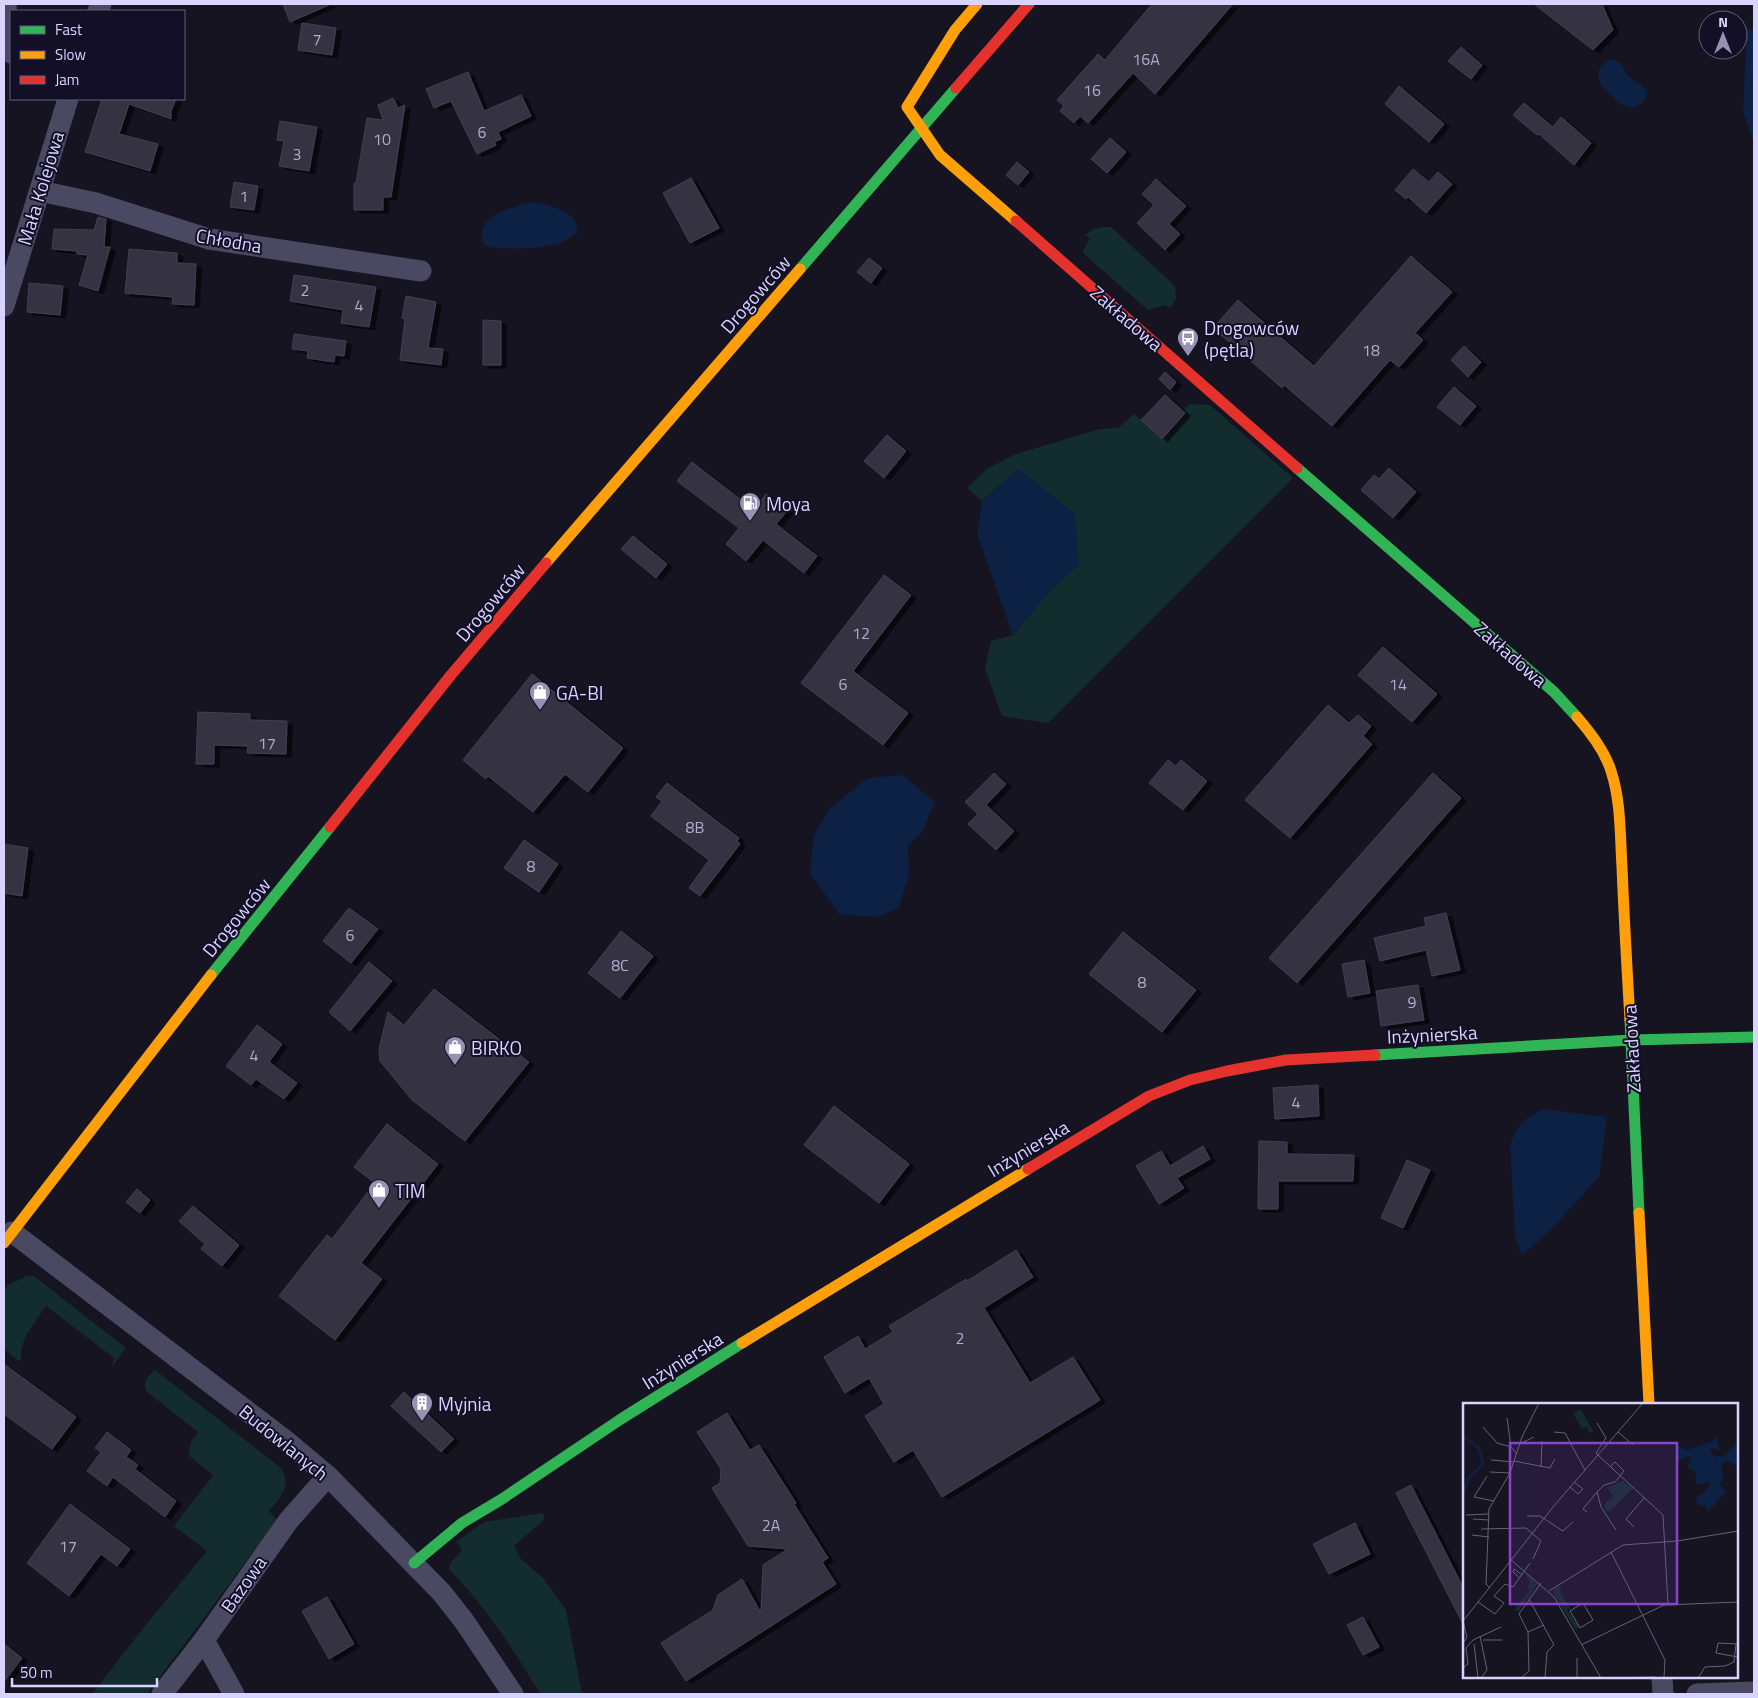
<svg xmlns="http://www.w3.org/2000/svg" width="1758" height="1698" viewBox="0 0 1758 1698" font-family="'Titillium Web',sans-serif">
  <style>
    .green { fill: #132c2d }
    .water { fill: #0d2144 }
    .building { fill: #343243; stroke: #433f54; filter: url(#shadow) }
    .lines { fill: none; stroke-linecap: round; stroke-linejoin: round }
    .street { stroke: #4a4962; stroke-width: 21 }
    .fast { stroke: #30b455; stroke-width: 11 }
    .slow { stroke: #ff9f0a; stroke-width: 11 }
    .jam { stroke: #e5322d; stroke-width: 11 }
    .labels { text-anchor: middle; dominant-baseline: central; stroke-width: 4; stroke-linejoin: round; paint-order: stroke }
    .number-label { font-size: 16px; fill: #b0acd0 }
    .street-label { font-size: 19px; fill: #d9d4ff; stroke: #130f26 }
    .poi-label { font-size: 19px; fill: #d9d4ff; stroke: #130f26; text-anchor: start }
    .inset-river { fill: none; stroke: #0d2144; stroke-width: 2.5 }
    .inset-road { fill: none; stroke: #64617a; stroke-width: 1 }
    .view { fill: #8945c9; fill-opacity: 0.15; stroke: #8945c9; stroke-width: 2.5 }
    .inset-edge { fill: none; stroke: #d9d4ff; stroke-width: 2.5 }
  </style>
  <defs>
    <filter id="shadow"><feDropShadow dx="5.5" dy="3" stdDeviation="0" flood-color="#0009"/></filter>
  </defs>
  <rect width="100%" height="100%" fill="#161421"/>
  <!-- green -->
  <path class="green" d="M1104 227H1111L1175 286 1176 300 1170 308 1165 305 1148 310 1085 255 1083 251 1090 238 1085 235 1094 229Z
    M1189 404 1210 405 1293 478 1048 723 1002 716 985 669 991 641 1013 635 1047 594 1079 564 1019 469 982 501 967 488 987 469 1016 454 1100 429 1118 428 1134 414 1162 440 1186 414 1183 411Z
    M27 1276H34L126 1348 112 1367 114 1358 46 1306C39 1316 21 1340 21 1352 21 1355 21 1357 21 1360L19 1361 4 1349V1290L8 1285Z
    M155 1370 281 1468C292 1486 281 1497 269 1511L277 1520 147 1694H92L144 1627 207 1551 174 1526 213 1475 188 1455 191 1442 198 1432 146 1391C143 1381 148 1376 155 1370Z
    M543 1513 544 1520 514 1546 521 1559 543 1578 566 1610 582 1694H540C515 1651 484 1605 449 1569L451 1562 462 1551 459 1544 456 1542 484 1522Z"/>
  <!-- water -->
  <path class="water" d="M1747 28 1754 31V143L1743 111Z
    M1612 59 1621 63 1628 76 1648 90 1643 102 1633 108C1630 107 1625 106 1621 104 1618 103 1615 99 1612 97 1597 83 1590 69 1612 59Z
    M535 202C551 206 577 211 578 232 574 234 571 237 568 239 551 249 503 251 485 246 469 217 514 206 535 202Z
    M1019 469 1075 514 1079 564 1047 594 1013 635 977 534 982 501Z
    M902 775 935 802 922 832 908 845 909 875 899 907 880 917 839 914 810 873 814 835 830 808 868 778Z
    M1543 1109 1607 1117 1599 1177 1553 1227 1522 1256 1515 1237 1510 1146C1517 1124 1523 1119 1543 1109Z"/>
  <!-- building -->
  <path class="building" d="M283 4H331L290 22Z
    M1152 4H1233L1155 94 1133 73 1088 123 1080 116 1074 123 1060 111 1064 106 1057 100 1098 54 1105 60Z
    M1534 4H1602L1613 30 1593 50Z
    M302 23 336 28 332 55 298 50Z
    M1461 47 1482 65 1471 79 1448 61Z
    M468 72 484 111 521 95 531 116 498 132 501 139 494 142 496 145 477 154 451 101 434 108 426 89Z
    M1399 86 1444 124 1429 142 1385 104Z
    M393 98 398 108 405 105 391 197H383V210H354V183H356L367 118 383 120 378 105Z
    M102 99H176L171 111V119L129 104 119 134 158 144 150 171 85 152Z
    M1524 103 1553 127 1561 117 1591 143 1574 165 1539 134 1537 135 1513 115Z
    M280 121 317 127 309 171 279 166 284 141 277 140Z
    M1110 138 1126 152 1107 173 1091 159Z
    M1017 162 1029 172 1018 185 1006 175Z
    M1413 169 1429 182 1438 172 1452 184 1426 213 1408 197 1406 199 1395 190Z
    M691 178 719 228 690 243 663 193Z
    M1156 179 1186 206 1169 224 1180 234 1165 250 1137 223 1154 205 1142 194Z
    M234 182 258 186 254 210 230 207Z
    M98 217 106 219 104 247H110L98 291 79 285 88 255 77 254V251L52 249 54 229 94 230Z
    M129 249 177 253V263L196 264 194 305 172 304 173 297 125 293Z
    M1411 256 1452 292 1415 333 1423 340 1399 367 1390 360 1332 426 1284 385 1282 388 1213 328 1238 300 1314 366Z
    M869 258 882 268 871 283 857 272Z
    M294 275 376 287 369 327 341 323 343 310 290 301Z
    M29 283 63 286 60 315 27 312Z
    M406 296 436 302 428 348 443 349 441 365 400 360 405 319 402 318Z
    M483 320 501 321V365H483Z
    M294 334 346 341 344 356 335 355 334 362 307 358 308 351 292 349Z
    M1464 346 1481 362 1468 377 1451 360Z
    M1165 372 1176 382 1170 390 1159 379Z
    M1454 387 1476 406 1460 425 1437 407Z
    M1165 395 1185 413 1162 439 1141 420Z
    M887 435 906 451 884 478 864 461Z
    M692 462 754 510 766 494 787 511 776 524 817 556 804 573 763 540 746 561 726 544 739 528 677 481Z
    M1389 468 1416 492 1393 518 1361 490 1374 475 1379 479Z
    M633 536 667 564 656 578 621 549Z
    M884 575 911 595 853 671 908 713 883 745 801 683Z
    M1383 647 1437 694 1412 722 1358 675Z
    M532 674 623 748 588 792 565 774 533 812 488 776 486 779 463 760Z
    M1328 705 1349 723 1358 715 1371 726 1363 736 1372 744 1290 838 1245 800Z
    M198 712 250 714V720L287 721 286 754 247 753 248 746 214 745V764H196Z
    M1168 760 1176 766 1181 760 1207 781 1183 810 1149 783Z
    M994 773 1006 784 986 805 1014 831 996 850 968 824 978 814 965 802Z
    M1433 773 1461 798 1297 983 1269 958Z
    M667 783 739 838 737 841 740 844 700 896 689 888 709 860 651 816 662 801 656 797Z
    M524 840 558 864 539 892 504 868Z
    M4 844 28 848 22 896 4 893Z
    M349 908 378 929 351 963 323 941Z
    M1446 913 1460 970 1432 976 1426 950 1380 961 1374 938 1426 926 1424 918Z
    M621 931 653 956 620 998 588 973Z
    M1123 932 1196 990 1162 1032 1089 974Z
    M1364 960 1370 993 1348 997 1342 964Z
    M369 962 392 981 350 1031 329 1012Z
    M1418 985 1424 1020 1381 1026 1376 991Z
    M434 989 529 1062 465 1141 412 1100 380 1061 379 1049 388 1012 404 1025Z
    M257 1025 282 1044 269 1062 297 1083 284 1099 256 1079 251 1085 226 1066Z
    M1318 1085 1319 1116 1275 1119 1273 1088Z
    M834 1106 909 1164 879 1203 804 1145Z
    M387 1124 438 1164 361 1263 382 1279 335 1340 279 1296 327 1235 332 1239 375 1183 354 1167Z
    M1259 1141 1287 1142V1154L1354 1155 1353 1181H1278V1209H1258Z
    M1203 1146 1210 1159 1177 1178 1184 1188 1159 1204 1136 1166 1161 1151 1170 1166Z
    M1407 1160 1430 1170 1403 1228 1381 1218Z
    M137 1189 150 1200 140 1213 126 1202Z
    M193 1206 239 1245 222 1266 201 1249 205 1244 179 1221Z
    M1016 1250 1033 1277 984 1308 1030 1383 1073 1357 1100 1400 942 1497 913 1450 894 1462 865 1416 884 1404 869 1378 845 1393 824 1357 858 1336 865 1349 893 1332 889 1326 966 1279 967 1281Z
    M4 1364 76 1417 52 1449 4 1414Z
    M404 1392 454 1439 441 1452 391 1406Z
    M727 1413 750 1450 759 1445 796 1503 794 1504 828 1558 822 1562 836 1584 686 1681 661 1643 713 1610 718 1595 742 1579 761 1613 763 1565 788 1549 748 1546 712 1488 720 1483 721 1469 697 1432Z
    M107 1432 131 1450 126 1457 138 1465 135 1469 176 1501 165 1517 113 1477 107 1486 87 1471 101 1452 95 1448Z
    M1411 1485 1464 1589V1626L1396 1493Z
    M70 1504 130 1549 117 1566 101 1554 69 1596 27 1563Z
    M1355 1523 1370 1554 1329 1574 1313 1544Z
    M327 1597 354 1644 329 1659 302 1611Z
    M1363 1617 1379 1647 1363 1655 1347 1625Z
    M4 1644 22 1658 4 1682Z"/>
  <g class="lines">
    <!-- street -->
    <path class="street" d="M6 4C6 9 7 15 7 21 7 33 1 44 11 53
      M98 11 101 4
      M40 191 96 203 209 239 421 271
      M4 306 68 99
      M12 1232 285 1440 328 1476 442 1593 464 1621 513 1694
      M204 1640 234 1694
      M1662 1677 1663 1694
      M162 1694 204 1640 289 1520 328 1476
      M1697 1694 1754 1692"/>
    <!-- fast -->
    <path class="fast" d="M800 269 956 88
      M1297 468 1554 692 1577 717
      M211 975 330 827
      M1630 1020 1639 1213
      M1375 1055 1631 1040 1754 1037
      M414 1563 462 1523 502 1499 621 1419 742 1343"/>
    <!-- slow -->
    <path class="slow" d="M977 4 955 30 907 107 940 155 1016 221
      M546 563 800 269
      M1577 717C1591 733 1605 751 1611 771 1621 801 1620 835 1622 867 1624 918 1627 969 1630 1020
      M1639 1213 1649 1404
      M4 1243 211 975
      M742 1343 1028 1169"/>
    <!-- jam -->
    <path class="jam" d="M956 88 1029 4
      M1016 221 1297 468
      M330 827 451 675 546 563
      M1028 1169 1149 1096 1190 1080 1227 1071 1286 1060 1375 1055"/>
  </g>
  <!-- icons -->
  <defs>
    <g id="bus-pin" transform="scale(1.125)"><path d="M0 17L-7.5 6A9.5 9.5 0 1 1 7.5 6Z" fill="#9591b1" stroke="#130f26"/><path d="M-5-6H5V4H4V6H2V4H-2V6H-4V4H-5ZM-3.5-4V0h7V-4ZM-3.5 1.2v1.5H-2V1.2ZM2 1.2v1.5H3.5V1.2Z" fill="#fff"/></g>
    <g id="fuel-pin" transform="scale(1.125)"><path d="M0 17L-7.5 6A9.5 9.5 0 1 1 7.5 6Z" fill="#9591b1" stroke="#130f26"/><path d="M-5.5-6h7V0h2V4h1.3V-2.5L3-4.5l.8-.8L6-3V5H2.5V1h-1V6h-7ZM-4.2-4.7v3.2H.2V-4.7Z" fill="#fff"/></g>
    <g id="shop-pin" transform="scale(1.125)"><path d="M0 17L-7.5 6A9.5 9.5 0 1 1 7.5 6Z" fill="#9591b1" stroke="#130f26"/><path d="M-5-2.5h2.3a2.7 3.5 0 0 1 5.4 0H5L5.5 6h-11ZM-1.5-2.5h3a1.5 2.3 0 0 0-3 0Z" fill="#fff"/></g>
    <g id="building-pin" transform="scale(1.125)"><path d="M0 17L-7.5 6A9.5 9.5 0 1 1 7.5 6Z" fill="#9591b1" stroke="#130f26"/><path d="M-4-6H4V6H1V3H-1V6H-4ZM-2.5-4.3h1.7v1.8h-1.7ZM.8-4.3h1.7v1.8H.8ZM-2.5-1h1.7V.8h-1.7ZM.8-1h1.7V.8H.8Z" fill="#fff"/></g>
  </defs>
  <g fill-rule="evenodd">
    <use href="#bus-pin" x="1188" y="338"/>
    <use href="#fuel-pin" x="750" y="503"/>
    <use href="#shop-pin" x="540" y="692"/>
    <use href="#shop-pin" x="455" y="1047"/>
    <use href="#shop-pin" x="379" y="1190"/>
    <use href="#building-pin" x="422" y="1403"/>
  </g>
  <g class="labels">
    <!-- number labels -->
    <g class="number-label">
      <text x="317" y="39">7</text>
      <text x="1146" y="59">16A</text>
      <text x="1092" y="90">16</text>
      <text x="482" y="132">6</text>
      <text x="382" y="139">10</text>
      <text x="297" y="154">3</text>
      <text x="244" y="196">1</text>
      <text x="305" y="290">2</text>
      <text x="359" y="305">4</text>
      <text x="1371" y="350">18</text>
      <text x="861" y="633">12</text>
      <text x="843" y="684">6</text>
      <text x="1398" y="684">14</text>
      <text x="267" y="743">17</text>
      <text x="695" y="827">8B</text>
      <text x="531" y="866">8</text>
      <text x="350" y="935">6</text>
      <text x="620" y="965">8C</text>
      <text x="1142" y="982">8</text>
      <text x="1412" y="1002">9</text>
      <text x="254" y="1055">4</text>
      <text x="1296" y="1102">4</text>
      <text x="960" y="1338">2</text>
      <text x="771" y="1525">2A</text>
      <text x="68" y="1546">17</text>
    </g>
    <!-- street labels -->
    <g class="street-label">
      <text transform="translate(40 188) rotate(-73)">Mała Kolejowa</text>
      <text transform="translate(229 240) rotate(10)">Chłodna</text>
      <text transform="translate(755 294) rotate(-49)">Drogowców</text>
      <text transform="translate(1127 318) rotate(41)">Zakładowa</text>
      <text transform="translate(490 602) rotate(-50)">Drogowców</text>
      <text transform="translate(1511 654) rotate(41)">Zakładowa</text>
      <text transform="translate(236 917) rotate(-51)">Drogowców</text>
      <text transform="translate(1432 1034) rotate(-3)">Inżynierska</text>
      <text transform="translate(1631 1049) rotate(-93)">Zakładowa</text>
      <text transform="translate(1028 1148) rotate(-31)">Inżynierska</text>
      <text transform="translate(682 1360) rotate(-32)">Inżynierska</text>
      <text transform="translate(284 1442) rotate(39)">Budowlanych</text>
      <text transform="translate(243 1584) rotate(-55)">Bazowa</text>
    </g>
    <!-- poi labels -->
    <g class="poi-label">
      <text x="1204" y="327">Drogowców<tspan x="1204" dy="22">(pętla)</tspan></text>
      <text x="766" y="503">Moya</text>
      <text x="556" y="692">GA-BI</text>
      <text x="471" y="1047">BIRKO</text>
      <text x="395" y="1190">TIM</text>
      <text x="438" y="1403">Myjnia</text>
    </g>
  </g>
  <!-- overview -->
  <g transform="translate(1463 1403)">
    <rect width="275" height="275" fill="#161421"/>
    <path d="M118 6 130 28 127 30 123 24 119 26 110 10ZM160 78 170 85 147 108H142L141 101 150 93 144 84 139 86ZM62 170 74 181 55 209 52 206 67 187 64 185 67 180ZM99 184 96 187 107 205 104 207 116 224 112 226 90 189 92 185Z" fill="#132c2d"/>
    <path d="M254 34 257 49 251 45 246 47 252 54 263 52 275 38V63L263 58 258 62 261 72 257 82 263 88 245 109 242 103 233 101 234 93 243 88 247 79 234 82 232 68 224 64 228 56 225 53 214 59 213 42 224 47 250 38Z" fill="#0d2144"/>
    <path class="inset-river" d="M0 33 16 45 20 61 7 74 0 90"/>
    <path class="inset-road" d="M44 15 48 44 53 50M134 20 143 35 133 50 137 54 200 112 205 201M20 24 34 40 48 44M91 29 102 30 122 67M155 29 170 42M56 41 71 34M28 57 51 59M51 58 87 65 92 56M78 64 79 38M27 69 47 70M24 73 11 94 31 98M107 84 115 91 120 86 111 79M134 89 138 104 153 127M124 109 120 106 134 89 141 82 152 79 161 68 152 59 147 64M3 112 26 111M64 113H77L100 128 110 119M10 116 26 117M171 124 163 116 182 94M18 126 63 125 78 138 70 156M9 132 26 134M148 149 202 257 201 275M48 157 91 194 138 275M57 175 50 169 51 166 59 172M27 185 23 181 26 106 47 70 59 34 76 0M86 188 160 142 214 138 275 128M66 196 91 242 84 249 82 275M15 199 32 211 41 200 31 193 42 181 50 184 67 160M120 200 130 217 117 225 107 208ZM0 218 90 104 180 0M65 229 81 222M17 233 24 267 18 275M20 237H39M0 240 4 234 0 218M11 241 15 275M275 241 255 240 253 250 275 254M118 242 201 202 275 199M0 265 5 261 3 245 10 237 38 224M58 275 66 268 65 229 56 211 78 180M114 275V255M140 275 193 274M235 275 242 264 262 263 271 259 273 241"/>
    <path class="view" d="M47 40H214V201H47Z"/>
    <rect width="275" height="275" class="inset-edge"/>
  </g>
  <!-- border -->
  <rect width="1758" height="1698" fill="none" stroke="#d9d4ff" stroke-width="10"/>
  <!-- legend -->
  <rect x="10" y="10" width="175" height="90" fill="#130f26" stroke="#625e7d"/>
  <rect x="20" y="26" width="25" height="8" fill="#30b455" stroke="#625e7d"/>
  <text x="55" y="35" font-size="15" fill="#d9d4ff">Fast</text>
  <rect x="20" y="51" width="25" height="8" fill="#ff9f0a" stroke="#625e7d"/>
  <text x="55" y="60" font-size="15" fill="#d9d4ff">Slow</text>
  <rect x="20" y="76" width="25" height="8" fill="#e5322d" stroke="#625e7d"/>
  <text x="55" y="85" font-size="15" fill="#d9d4ff">Jam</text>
  <!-- north arrow -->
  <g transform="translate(1723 35)"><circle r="24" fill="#130f26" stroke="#625e7d"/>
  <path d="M0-4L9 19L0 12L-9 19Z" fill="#9591b1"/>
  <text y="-8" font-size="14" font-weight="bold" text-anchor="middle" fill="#d9d4ff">N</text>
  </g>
  <!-- scale -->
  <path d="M12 1678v8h145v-8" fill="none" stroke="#d9d4ff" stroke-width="2.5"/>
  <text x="20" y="1678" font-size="15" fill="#d9d4ff" stroke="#130f26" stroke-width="4" paint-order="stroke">50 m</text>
</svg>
